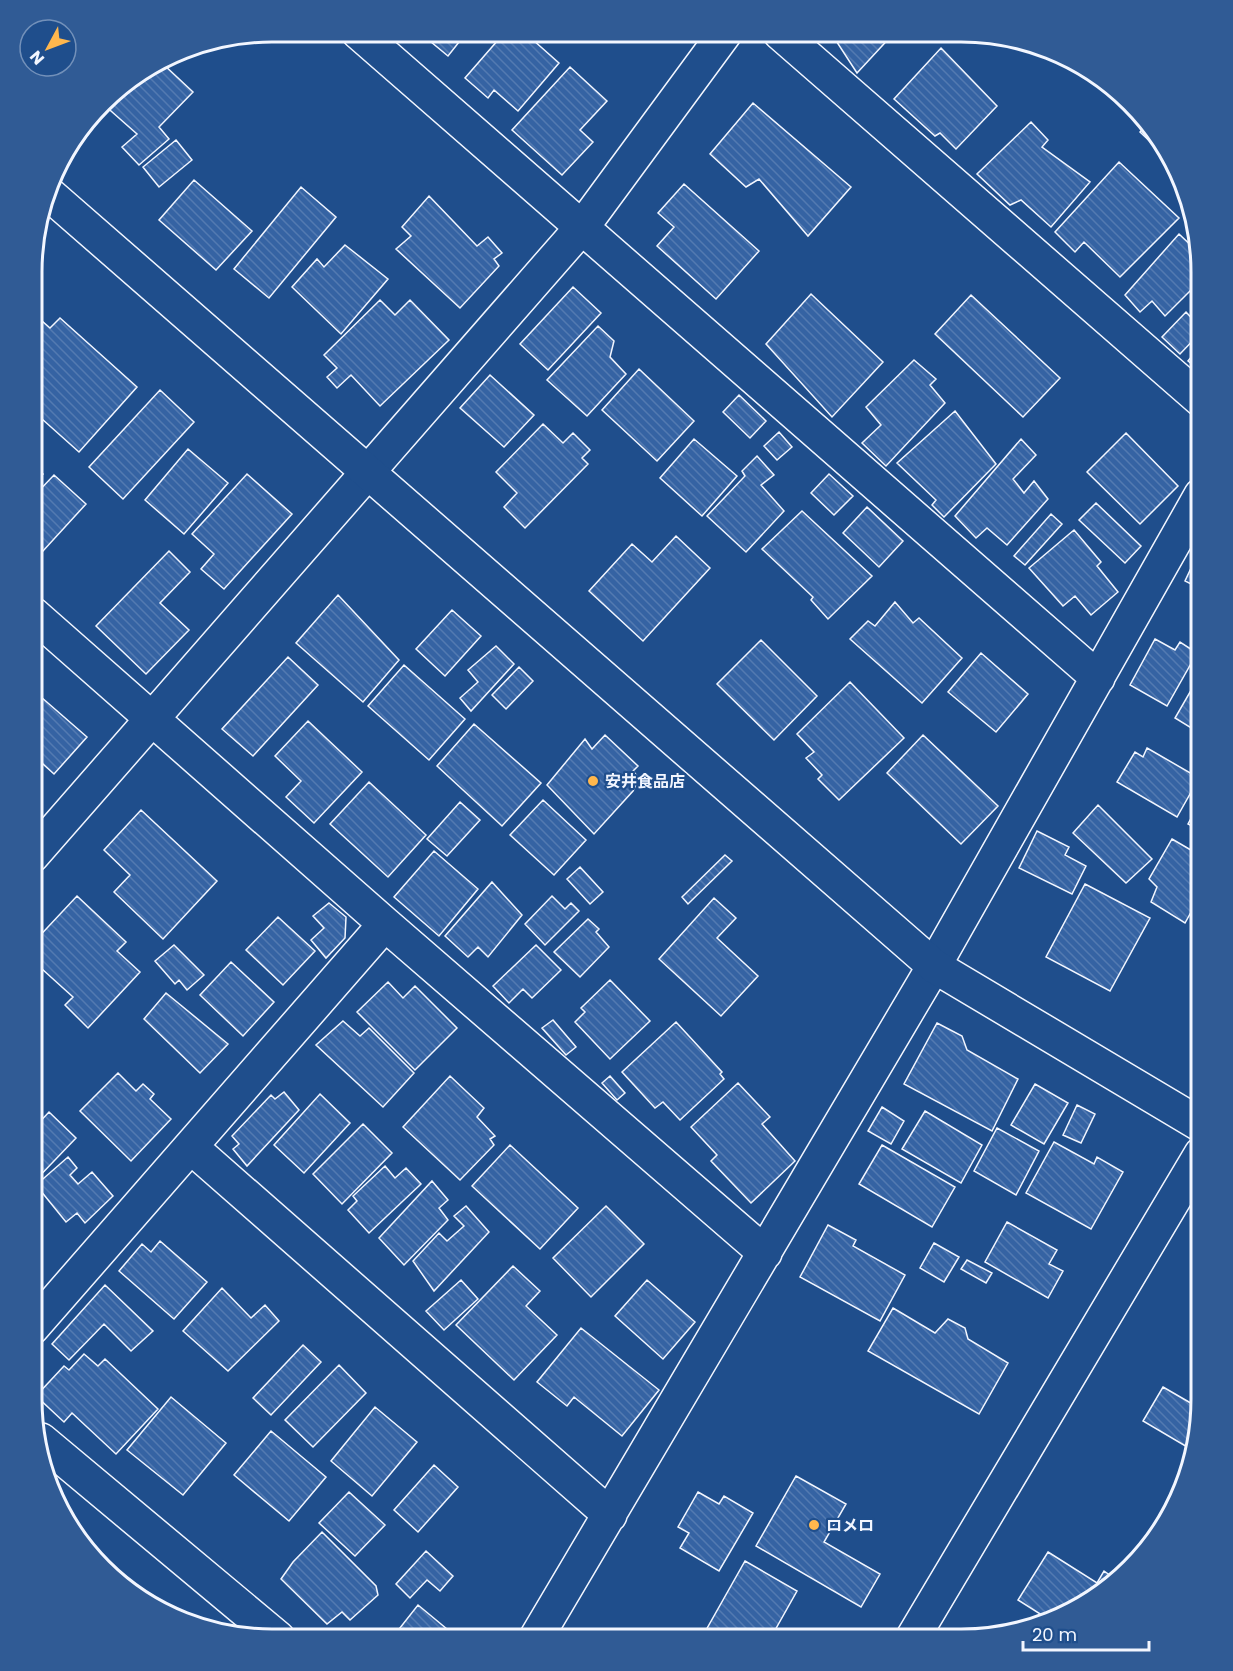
<svg xmlns="http://www.w3.org/2000/svg" width="1233" height="1671" viewBox="0 0 1233 1671" font-family="Poppins,'Noto Sans JP',sans-serif">
  <style>
    .building { fill: url(#building-back-hatch); stroke: #f2f6ff; stroke-width: 1.5 }
    .lines { fill: none; stroke-linecap: round; stroke-linejoin: round }
    .street-casing { stroke: #f2f6ff; stroke-width: 36 }
    .secondary-casing { stroke: #f2f6ff; stroke-width: 36 }
    .street { stroke: #1f4e8c; stroke-width: 33 }
    .secondary { stroke: #1f4e8c; stroke-width: 33 }
    .poi-dot { fill: #ffb74d; stroke: #1f4e8c; stroke-width: 2 }
    .labels { text-anchor: middle; dominant-baseline: central; stroke-width: 4.5; stroke-linejoin: round; paint-order: stroke }
    .poi-label { font-size: 16px; font-weight: bold; fill: #f2f6ff; stroke: #1f4e8c; text-anchor: start }
    .rim { fill: none; stroke: #f2f6ff; stroke-width: 3 }
  </style>
  <defs>
    <pattern id="building-back-hatch" width="6" height="6" patternUnits="userSpaceOnUse" patternTransform="scale(1.5)"><rect width="6" height="6" fill="#3563a3"/><path d="M-1 5l2 2M0 0l6 6M5-1l2 2" fill="none" stroke="#537ab1"/></pattern>
  </defs>
  <rect width="100%" height="100%" fill="#1f4e8c"/>
  <!-- building -->
  <path class="building" d="M419 32H467L448 56Z
    M505 32H524L559 63 518 111 494 90 488 98 465 78Z
    M831 33H894L857 73Z
    M1032 44 1053 50 1079 65 1074 70 1051 50 1043 57Z
    M941 48 997 106 956 149 940 133 935 136 894 99Z
    M162 63 193 92 159 127 169 139 139 165 122 147 137 134 103 104 114 91Z
    M570 67 607 101 580 130 593 142 562 175 512 130Z
    M753 103 851 187 808 236 759 179 746 187 710 154Z
    M1031 122 1048 140 1042 147 1090 182 1051 227 1021 200 1010 205 977 174Z
    M1145 127 1177 165V167L1140 132Z
    M176 140 192 160 159 187 143 167Z
    M1119 162 1179 218 1120 277 1084 242 1075 252 1055 232Z
    M194 180 252 231 216 270 159 220Z
    M684 184 759 251 716 299 657 246 674 227 658 213Z
    M301 187 336 217 269 298 234 269Z
    M429 196 477 246 488 237 502 253 494 259 499 266 460 308 396 249 411 236 402 227Z
    M1179 234 1196 250 1201 280 1165 316 1152 301 1140 312 1125 295Z
    M345 245 388 279 341 334 292 287 317 259 324 267Z
    M573 287 601 313 548 370 520 344Z
    M811 294 883 362 832 417 766 344Z
    M1201 294V311L1193 303Z
    M971 295 1060 378 1023 417 935 334Z
    M380 300 395 315 410 300 449 340 380 406 351 375 337 388 327 377 337 368 324 355Z
    M1186 312 1201 328V332L1180 354 1162 337Z
    M33 313 50 328 60 318 137 387 79 452 33 411Z
    M598 326 614 341 610 357 626 374 587 416 547 380Z
    M1201 345V372L1188 361Z
    M914 360 936 379 930 385 945 403 886 466 862 443 881 425 866 407Z
    M639 369 694 421 657 461 602 410Z
    M490 375 534 415 504 447 460 408Z
    M160 390 194 422 123 499 89 467Z
    M739 395 766 421 750 438 723 412Z
    M955 411 996 464 944 517 932 505 936 500 897 463Z
    M543 424 563 443 573 433 590 450 582 458 588 464 525 528 504 507 517 493 496 472Z
    M779 432 792 447 777 460 764 446Z
    M1126 433 1178 486 1140 524 1087 472Z
    M694 439 737 476 702 516 660 478Z
    M1021 439 1036 455 1013 479 1024 493 1034 481 1048 499 1007 545 987 528 976 538 955 516Z
    M188 449 228 483 184 534 145 500Z
    M757 456 774 475 761 485 784 511 746 552 707 516 745 476 742 471Z
    M33 465 43 474 33 484Z
    M247 474 292 514 224 589 201 569 214 554 192 534Z
    M829 474 853 496 834 515 811 493Z
    M54 475 86 504 43 551 33 542V511L38 505 33 497Z
    M1096 503 1141 546 1125 563 1079 520Z
    M867 507 903 541 879 567 843 533Z
    M802 511 872 576 828 619 811 600 813 597 762 549Z
    M1051 514 1062 524 1025 565 1014 556Z
    M1074 530 1101 562 1097 566 1118 592 1091 615 1075 596 1063 606 1029 568Z
    M676 536 710 568 643 641 589 591 632 544 652 562Z
    M169 551 190 572 160 603 189 630 146 674 96 626Z
    M1194 562 1201 564V589L1185 581Z
    M338 595 399 660 363 702 296 643Z
    M895 602 913 623 919 618 962 658 922 703 850 639 868 621 875 626Z
    M452 610 481 636 445 676 416 649Z
    M1155 639 1175 650 1180 642 1197 653 1167 706 1130 685Z
    M761 640 817 696 774 740 717 684Z
    M496 646 514 664 471 711 460 698 478 682 468 670Z
    M981 653 1028 694 996 732 948 692Z
    M288 657 318 685 253 756 222 729Z
    M404 665 465 719 429 760 368 706Z
    M519 667 533 681 506 709 492 695Z
    M1201 673V734L1175 718Z
    M850 682 904 738 839 800 818 779 822 775 806 758 814 752 797 734Z
    M33 690 87 737 54 774 33 755Z
    M308 721 362 772 314 823 286 797 301 781 275 756Z
    M474 724 541 783 502 826 437 766Z
    M605 735 638 766 633 771 639 778 633 791 594 834 547 785 585 739 592 749Z
    M923 735 998 806 961 844 887 773Z
    M1147 748 1199 778 1177 817 1117 782 1135 752 1143 757Z
    M369 782 426 835 388 877 330 824Z
    M543 800 586 840 554 875 510 835Z
    M1201 800V831L1188 824Z
    M460 802 480 820 447 856 427 839Z
    M1098 805 1152 859 1126 883 1073 833Z
    M141 810 217 881 163 939 114 892 130 875 104 850Z
    M1037 831 1069 847 1065 855 1086 866 1072 894 1019 868Z
    M1172 839 1196 853V862L1201 866V894L1185 923 1151 902 1157 887 1149 879Z
    M434 851 478 889 439 936 394 897Z
    M725 855 732 861 688 904 682 897Z
    M580 867 603 892 590 904 567 879Z
    M492 882 522 915 488 957 478 947 468 957 445 936Z
    M1085 884 1150 918 1110 991 1046 957Z
    M77 896 126 942 117 951 140 972 88 1028 65 1005 73 997 32 960V944Z
    M552 896 565 909 571 903 579 911 545 945 525 924Z
    M714 898 736 918 717 938 758 976 721 1016 659 959Z
    M329 903 346 917 345 938 326 958 311 940 324 928 313 916Z
    M1201 904V928L1191 922Z
    M278 917 315 951 283 985 246 950Z
    M588 919 599 929 596 932 609 947 580 977 554 952Z
    M174 945 204 975 187 990 179 980 175 984 155 961Z
    M536 945 561 970 532 998 523 989 509 1003 493 986Z
    M231 962 274 1002 243 1036 200 995Z
    M610 980 650 1021 610 1059 575 1022 585 1012 581 1008Z
    M388 982 403 998 415 986 457 1028 415 1070 357 1012Z
    M166 993 228 1044 200 1073 144 1019Z
    M553 1020 576 1047 566 1055 542 1028Z
    M343 1021 360 1036 369 1028 414 1073 383 1107 316 1045Z
    M676 1022 722 1072 720 1074 724 1079 680 1120 663 1102 655 1108 622 1072Z
    M937 1023 962 1036 967 1050 1018 1079 992 1131 904 1084Z
    M118 1073 136 1091 143 1084 154 1094 150 1099 171 1119 131 1161 80 1111Z
    M450 1076 484 1108 477 1117 495 1136 490 1139 494 1145 460 1180 403 1127Z
    M610 1076 625 1093 617 1100 602 1083Z
    M738 1083 770 1117 762 1124 795 1161 751 1203 711 1161 717 1155 691 1127Z
    M1035 1084 1068 1103 1044 1144 1011 1125Z
    M284 1092 299 1110 247 1166 233 1149 239 1144 232 1136 271 1095 275 1099Z
    M320 1094 350 1123 304 1173 274 1145Z
    M1077 1105 1095 1114 1081 1143 1063 1135Z
    M882 1107 904 1121 891 1144 868 1131Z
    M925 1111 982 1145 961 1183 902 1149Z
    M49 1112 76 1138 32 1184V1130Z
    M363 1124 392 1153 342 1204 313 1174Z
    M997 1128 1039 1151 1016 1195 974 1171Z
    M1054 1142 1094 1164 1097 1157 1123 1172 1091 1229 1026 1193Z
    M510 1145 578 1208 540 1249 472 1186Z
    M882 1145 955 1187 932 1227 859 1184Z
    M68 1157 77 1168 70 1175 78 1184 92 1172 113 1196 85 1223 77 1213 66 1222 36 1185Z
    M385 1166 395 1178 406 1168 421 1184 369 1233 348 1210 357 1201 353 1196Z
    M432 1181 448 1200 439 1208 448 1220 404 1265 379 1238Z
    M466 1206 489 1232 434 1291 413 1261 439 1233 447 1241 464 1226 454 1216Z
    M606 1206 644 1244 591 1297 553 1258Z
    M1007 1222 1057 1250 1049 1264 1063 1271 1048 1298 985 1262Z
    M828 1225 856 1240 853 1246 905 1275 880 1321 800 1277Z
    M160 1241 207 1282 174 1319 119 1271 142 1244 151 1252Z
    M934 1243 959 1257 944 1282 920 1268Z
    M967 1260 992 1273 986 1283 961 1269Z
    M513 1266 540 1291 526 1306 557 1335 514 1380 456 1325Z
    M461 1280 478 1299 444 1330 426 1311Z
    M647 1280 695 1322 663 1359 615 1316Z
    M105 1285 153 1331 131 1351 104 1324 69 1360 52 1344Z
    M222 1288 251 1318 265 1305 279 1321 228 1371 183 1331Z
    M893 1308 935 1333 948 1319 965 1328 968 1339 1008 1363 979 1414 868 1351Z
    M581 1328 659 1390 622 1436 574 1397 567 1406 537 1382Z
    M303 1345 321 1362 271 1415 253 1398Z
    M84 1354 98 1366 105 1359 158 1409 116 1454 72 1413 64 1422 36 1396 64 1366 69 1370Z
    M339 1365 366 1393 313 1447 285 1420Z
    M1163 1387 1201 1409 1194 1451 1143 1421Z
    M171 1397 226 1443 183 1495 127 1450Z
    M375 1407 417 1442 372 1496 331 1461Z
    M271 1431 326 1477 289 1521 234 1475Z
    M434 1465 458 1487 418 1532 394 1510Z
    M796 1476 846 1504 824 1542 880 1574 861 1607 756 1546Z
    M349 1492 385 1525 355 1556 319 1523Z
    M698 1492 719 1504 724 1496 753 1513 719 1571 680 1548 689 1533 678 1527Z
    M322 1532 376 1586 378 1595 350 1620 342 1612 327 1624 281 1579 293 1562Z
    M426 1551 453 1576 440 1591 427 1580 410 1598 396 1584Z
    M1048 1552 1097 1583 1104 1571 1118 1581 1068 1615 1048 1619 1018 1600Z
    M745 1561 797 1591 770 1639H701Z
    M418 1605 447 1629 439 1638H392Z"/>
  <g class="lines">
    <!-- street casing -->
    <g class="street-casing">
      <path id="street" d="M358 32 1098 678
        M780 33 1201 400
        M33 614 385 924 765 1253
        M32 856 583 226 725 33
        M191 1147 610 1515
        M32 1328 385 924
        M41 1440 278 1638
        M536 1638 934 966 1201 495"/>
    </g>
    <!-- secondary casing -->
    <g class="secondary-casing">
      <path id="secondary" d="M49 194 934 966 1201 1125
        M912 1639 1201 1154"/>
    </g>
    <!-- street -->
    <use href="#street" class="street"/>
    <!-- secondary -->
    <use href="#secondary" class="secondary"/>
  </g>
  <!-- markers -->
  <g class="poi-dot">
    <circle cx="593" cy="781" r="6"/>
    <circle cx="814" cy="1525" r="6"/>
  </g>
  <g class="labels">
    <!-- poi labels -->
    <g class="poi-label">
      <text x="605" y="781">安井食品店</text>
      <text x="826" y="1525">ロメロ</text>
    </g>
  </g>
  <!-- crop -->
  <path d="M0 0H1233V1671H0ZM272 42H961A230 230 0 0 1 1191 272V1399A230 230 0 0 1 961 1629H272A230 230 0 0 1 42 1399V272A230 230 0 0 1 272 42Z" fill="#305b95" fill-rule="evenodd"/>
  <path class="rim" d="M272 42H961A230 230 0 0 1 1191 272V1399A230 230 0 0 1 961 1629H272A230 230 0 0 1 42 1399V272A230 230 0 0 1 272 42Z"/>
  <!-- north arrow -->
  <g transform="translate(48 48) rotate(229)"><circle r="28" fill="#1f4e8c" stroke="#7391ba" stroke-width="1.5"/>
  <path d="M0-4.5L10 22L0 15L-10 22Z" fill="#ffb74d"/>
  <text y="-9" font-size="16" font-weight="bold" text-anchor="middle" fill="#f2f6ff">N</text>
  </g>
  <!-- scale -->
  <path d="M1023 1641v9h126v-9" fill="none" stroke="#f2f6ff" stroke-width="3"/>
  <text x="1032" y="1641" font-size="18" fill="#f2f6ff" stroke="#1f4e8c" stroke-width="4.5" paint-order="stroke">20 m</text>
</svg>
